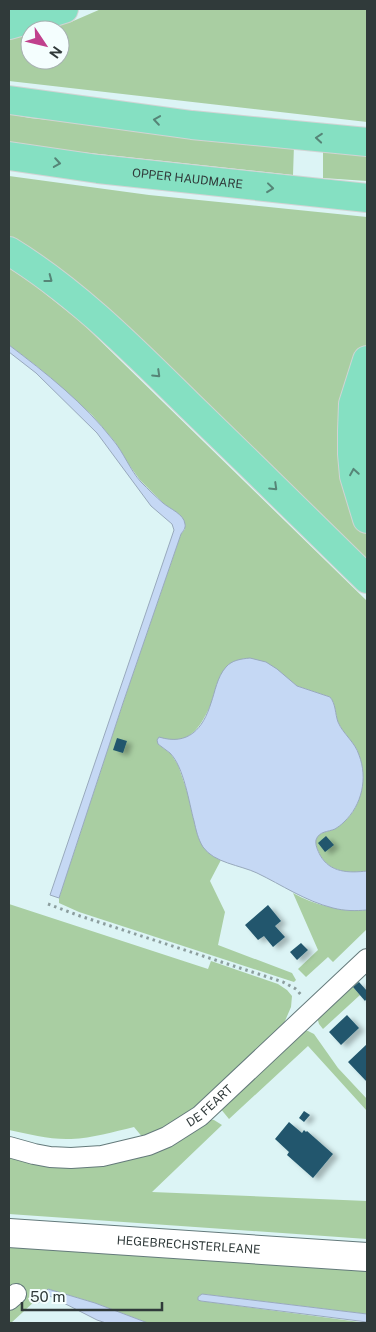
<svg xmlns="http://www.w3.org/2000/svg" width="376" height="1332" viewBox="0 0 376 1332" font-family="'Public Sans',sans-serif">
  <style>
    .green { fill: #a9cea2 }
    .water { fill: #c5d8f4; stroke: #98a9bc }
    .building { fill: #21576d; filter: url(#shadow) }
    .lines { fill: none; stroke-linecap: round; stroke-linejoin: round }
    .street-casing { stroke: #647a7b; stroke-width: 22 }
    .secondary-casing { stroke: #647a7b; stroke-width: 30 }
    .highway-casing { stroke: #d1d4d4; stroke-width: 30 }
    .path { stroke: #8c9e9e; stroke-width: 3; stroke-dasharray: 2.5 4; stroke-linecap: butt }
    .street { stroke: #fff; stroke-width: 20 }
    .secondary { stroke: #fff; stroke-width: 28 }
    .highway { stroke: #85e0c2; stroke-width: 28 }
    .oneway { stroke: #568577 }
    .labels { text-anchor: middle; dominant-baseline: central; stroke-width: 5; stroke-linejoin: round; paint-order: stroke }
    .street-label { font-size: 12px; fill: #303a3a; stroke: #f4fefe }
  </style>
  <defs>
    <filter id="shadow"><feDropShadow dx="5.5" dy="3" stdDeviation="2.5" flood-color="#0004"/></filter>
  </defs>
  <rect width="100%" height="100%" fill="#dcf4f5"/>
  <!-- green -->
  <path class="green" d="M101 9H367V122L9 81V36L30 31V60H60V30H34L71 22Z
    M9 114 30 118 294 145 293 175 62 150 9 142Z
    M323 148 367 152V181L323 178Z
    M9 176 149 195 367 217V346L363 353 359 516 367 533V569L9 243Z
    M9 268 33 284 82 323 367 601V871C349 873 330 873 320 855 318 851 315 845 316 840 318 832 325 833 331 830 335 829 340 825 344 822 362 807 367 776 359 755 355 742 343 734 338 722 335 714 336 704 330 697L297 686 290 681 210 706C199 730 188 746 159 738L158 744 171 754 178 765 186 788 218 859 221 860 210 881 225 912 218 945 292 973 296 980 294 982 79 912 59 903V898L123 703 181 534 185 529 178 514 164 504 140 480 124 458 115 442 92 415 39 368 9 345Z
    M293 893C316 906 341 911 367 910V929L333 962 328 957 306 977 298 969 318 950Z
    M9 904 208 969 211 961 278 984 287 990 292 996 291 1007 282 1028 198 1109 144 1139 134 1127C113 1132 93 1138 71 1139 51 1140 29 1134 9 1130Z
    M356 979 359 982 353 987 360 995 323 1029 319 1024 317 1017Z
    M302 1030 308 1031 314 1034 338 1068 367 1099V1111L308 1046 229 1119 220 1108Z
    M207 1119 214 1120 222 1125 152 1192 367 1201V1239L9 1214V1154L79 1166Z
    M9 1243 367 1269V1314L202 1294 198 1297V1300L201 1301 367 1323H148L95 1303 48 1289 11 1323 9 1322V1309L25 1293 17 1284 9 1291Z"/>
  <!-- water -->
  <path class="water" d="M9 345C46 373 84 403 113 440 124 453 130 470 141 482 148 489 156 497 163 503 170 509 184 514 185 524 186 528 183 531 181 534L123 703 59 898 50 895 174 530 172 524 151 506 97 433 36 373 9 352Z
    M250 658 266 662 277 669 297 686 330 697C336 704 335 714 338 722 343 734 355 742 359 755 368 778 362 805 344 822 341 825 338 827 335 829 328 832 319 831 316 840 315 845 318 851 320 855 330 873 349 873 367 871V910C355 911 345 911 333 908 305 901 282 885 257 873 240 865 214 863 203 847 198 839 196 830 194 821 189 803 184 767 170 753 166 750 162 747 158 744L157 740 159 737C188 746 203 729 211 703 215 692 217 677 226 667 232 660 241 659 250 658Z
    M48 1289 95 1303 148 1323H106L97 1320 50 1296H47L38 1303 36 1301Z
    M202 1294 367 1314V1322L201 1301 198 1300V1297Z"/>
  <!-- building -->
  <path class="building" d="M117 738 127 741 123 753 113 750Z
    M326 836 334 845 325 852 318 843Z
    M268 905 281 921 275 926 285 937 273 947 264 936 258 940 245 925Z
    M301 943 308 950 297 960 290 952Z
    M359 982 367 991V998L365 1001 353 987Z
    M347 1015 359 1028 341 1045 329 1032Z
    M367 1044V1082L348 1062Z
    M304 1111 310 1115 304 1122 299 1118Z
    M289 1122 302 1133 304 1130 306 1132 307 1131 333 1154 313 1178 287 1155 289 1152 275 1139Z"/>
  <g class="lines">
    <!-- street casing -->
    <g class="street-casing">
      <g id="street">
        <path id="s1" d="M9 1147 34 1154 50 1157 71 1158 102 1156 148 1145 167 1137 200 1116 367 959"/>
        <path d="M9 1300 16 1294"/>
      </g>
    </g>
    <!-- secondary casing -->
    <g class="secondary-casing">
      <g id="secondary">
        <path id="s2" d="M9 1233 367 1257"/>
      </g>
    </g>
    <!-- highway casing -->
    <g class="highway-casing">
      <g id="highway">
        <path d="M9 25 48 14 64 9"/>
        <path d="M9 100 192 125 367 142"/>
        <path id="s3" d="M9 156 98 169 367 198"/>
        <path d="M9 251C76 292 132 349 188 404 248 462 308 521 367 579"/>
        <path d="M367 360 353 404 352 431V454L354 476 367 519"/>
      </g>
    </g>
    <!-- path -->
    <path class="path" d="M48 904 80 916 283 982 296 989 302 996"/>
    <!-- street -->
    <use href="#street" class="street"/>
    <!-- secondary -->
    <use href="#secondary" class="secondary"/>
    <!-- highway -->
    <use href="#highway" class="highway"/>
  </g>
  <!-- one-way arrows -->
  <defs><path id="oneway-chevron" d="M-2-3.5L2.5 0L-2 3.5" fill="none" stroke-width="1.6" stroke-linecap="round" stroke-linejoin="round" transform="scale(1.25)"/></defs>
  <g class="oneway">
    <use href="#oneway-chevron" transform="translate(157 120) rotate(-172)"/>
    <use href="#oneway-chevron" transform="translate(319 138) rotate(-175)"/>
    <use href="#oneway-chevron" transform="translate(57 163) rotate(9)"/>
    <use href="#oneway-chevron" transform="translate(270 188) rotate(6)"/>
    <use href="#oneway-chevron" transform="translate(49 279) rotate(37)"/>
    <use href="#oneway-chevron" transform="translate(157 374) rotate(44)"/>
    <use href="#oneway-chevron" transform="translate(354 472) rotate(-99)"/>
    <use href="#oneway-chevron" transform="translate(274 487) rotate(44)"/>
  </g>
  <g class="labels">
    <!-- street labels -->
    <g class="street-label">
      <text stroke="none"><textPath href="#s3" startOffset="180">OPPER HAUDMARE</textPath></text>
      <text stroke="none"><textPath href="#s1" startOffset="215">DE FEART</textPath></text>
      <text stroke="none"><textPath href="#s2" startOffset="180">HEGEBRECHSTERLEANE</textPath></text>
    </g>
  </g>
  <!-- border -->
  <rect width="376" height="1332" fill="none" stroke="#303a3a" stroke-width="20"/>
  <!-- north arrow -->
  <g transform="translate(45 45) rotate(125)"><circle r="24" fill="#f4fefe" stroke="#a6b0b0"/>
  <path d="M0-4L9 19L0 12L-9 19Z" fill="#c0418d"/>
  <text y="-8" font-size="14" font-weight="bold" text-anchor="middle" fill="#303a3a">N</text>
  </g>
  <!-- scale -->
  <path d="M22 1302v8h140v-8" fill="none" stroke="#303a3a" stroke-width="2.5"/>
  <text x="30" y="1302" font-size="15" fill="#303a3a" stroke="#f4fefe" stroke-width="4" paint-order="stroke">50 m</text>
</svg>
